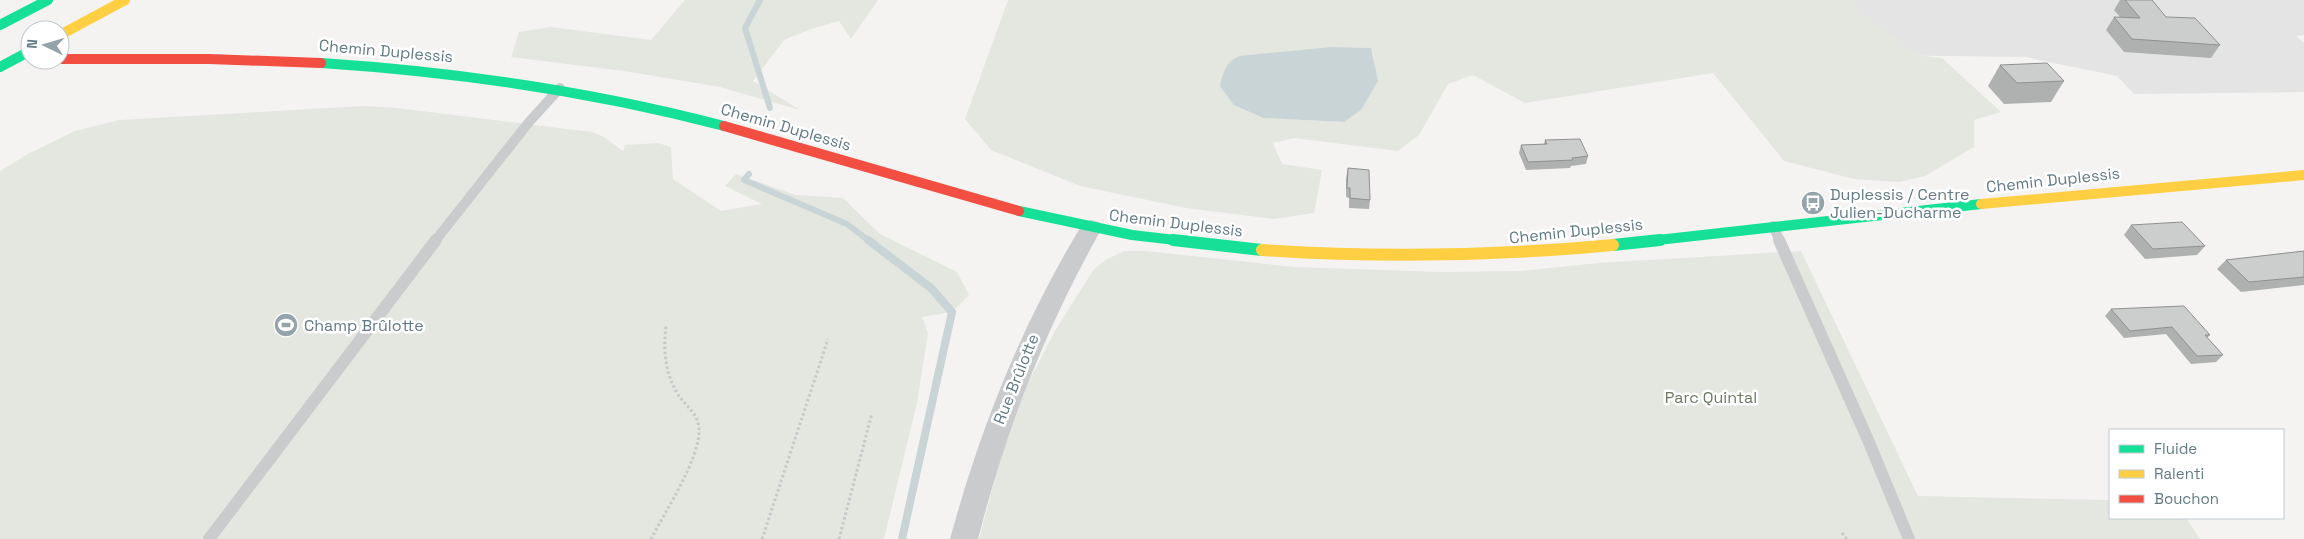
<svg xmlns="http://www.w3.org/2000/svg" width="2304" height="539" viewBox="0 0 2304 539" font-family="'Space Grotesk',sans-serif">
  <style>
    .built { fill: #e3e4e3 }
    .green { fill: #e4e6e0; fill-rule: evenodd }
    .water { fill: #c8d4d5 }
    .lines { fill: none; stroke-linecap: round; stroke-linejoin: round }
    .stream-far1 { stroke: #c8d4d5; stroke-width: 6 }
    .stream { stroke: #c8d4d5; stroke-width: 8 }
    .path { stroke: #c7c8c9; stroke-width: 3; stroke-dasharray: 2.5 2.5; stroke-linecap: butt }
    .lane-far1 { stroke: #cacbcc; stroke-width: 10 }
    .lane { stroke: #cacbcc; stroke-width: 12 }
    .street { fill: #cacbcc; fill-rule: evenodd }
    .fast-far1 { stroke: #16e098; stroke-width: 10 }
    .fast { stroke: #16e098; stroke-width: 12 }
    .slow-far1 { stroke: #ffcf43; stroke-width: 10 }
    .slow { stroke: #ffcf43; stroke-width: 12 }
    .jam { stroke: #f24e42; stroke-width: 10 }
    .wall { fill: #afb1b1 }
    .building { fill: #cccece; stroke: #8f9090 }
    .labels { text-anchor: middle; dominant-baseline: central; stroke-width: 5; stroke-linejoin: round; paint-order: stroke }
    .street-label { font-size: 16px; fill: #627a84; stroke: #fff }
    .poi-label { font-size: 16px; fill: #627a84; stroke: #fff; text-anchor: start }
    .park-label { font-size: 16px; fill: #6a7a61; stroke: #fff }
  </style>
  <rect width="100%" height="100%" fill="#f4f3f2"/>
  <!-- built -->
  <path class="built" d="M1744 0H2304V35L2296 36 2304 43V92L2134 94 2117 76 2025 57 1785 54Z"/>
  <!-- green -->
  <path class="green" d="M685 0H878L851 39 839 21 811 29 784 40 753 81 800 110 720 87 624 71 511 57 519 32 551 27 651 40Z
    M1008 0H1854L1859 10 1915 55 1942 58 2001 112 1974 120V147L1925 176 1899 182 1854 179 1784 161 1713 73 1525 103 1473 75 1448 84 1419 135 1398 151 1294 138 1273 143 1282 164 1322 170 1314 213 1274 219 1186 208 1080 186 991 150 965 119ZM1332 47 1370 48 1374 57 1344 122 1263 118 1234 105Z
    M364 106 397 108 592 132 604 137 623 151 625 145 658 143 671 147 673 179 721 211 762 204 725 186 736 174 796 195 843 198 880 234 957 272 969 295 952 312 922 317 928 333 917 403 884 539H0V171L28 154 75 131 119 120Z
    M1125 251H1146L1294 267 1441 272 1521 271 1598 263 1801 251 1918 496 2110 500V518H2186L2200 539H979L1000 460 1026 387 1056 329 1094 269 1107 259Z"/>
  <!-- water -->
  <path class="water" d="M1332 47 1371 48 1378 81 1361 110 1344 122 1263 118 1234 105 1220 86C1223 72 1226 62 1239 56Z"/>
  <g class="lines">
    <!-- stream-far1 -->
    <path class="stream-far1" d="M760 0 745 28 770 108
      M749 174 744 180 847 224 869 241"/>
    <!-- stream -->
    <path class="stream" d="M868 240 931 288 952 312 902 539"/>
    <!-- path -->
    <path class="path" d="M1842 533 1847 539
      M651 539C665 512 701 457 699 428 698 414 686 406 679 396 665 374 663 351 666 326
      M762 539 828 339
      M839 539 872 413"/>
    <!-- lane-far1 -->
    <path class="lane-far1" d="M1773 226 1780 241
      M435 241 529 122 560 88"/>
    <!-- lane -->
    <path class="lane" d="M1779 240 1868 440 1909 539
      M209 539 436 240"/>
    <!-- street -->
    <path class="street" d="M1091 220 1099 222 1102 228C1046 327 1006 429 978 539H950C980 429 1021 326 1080 228L1083 222Z"/>
    <!-- fast-far1 -->
    <path class="fast-far1" d="M0 25 48 0
      M321 63C458 72 591 91 724 126
      M0 67 30 51
      M1019 211 1132 235 1184 241
      M1649 241 1981 204"/>
    <!-- fast -->
    <path class="fast" d="M1173 240 1262 250
      M1613 245 1660 240"/>
    <!-- slow-far1 -->
    <path class="slow-far1" d="M60 35 125 0
      M1981 204 2304 175"/>
    <!-- slow -->
    <path class="slow" d="M1262 250C1380 258 1496 256 1613 245"/>
    <!-- jam -->
    <path class="jam" d="M60 59H209L321 63
      M724 126 1019 211"/>
  </g>
  <!-- wall -->
  <path class="wall" d="M2120 0H2152L2166 17 2220 45 2211 58 2124 52 2106 30 2114 17H2120L2114 10Z
    M2000 65 2064 81 2051 102 2004 104 1988 86Z
    M1545 140 1588 156 1586 164 1571 166 1570 168 1526 170 1519 153 1521 145 1544 144Z
    M1348 168 1370 200 1369 209 1349 208V198L1346 197V178Z
    M2131 225 2205 246 2197 255 2145 259 2124 235Z
    M2304 251V285L2241 292 2217 269 2226 260Z
    M2111 309 2210 335 2207 338 2223 355 2216 362 2191 364 2166 334 2124 338 2105 316Z"/>
  <!-- building -->
  <path class="building" d="M2125 0H2152L2166 17 2195 18 2220 45 2132 39 2114 17 2140 18Z
    M2047 63 2064 81 2017 83 2000 65Z
    M1580 139 1588 156 1572 158 1573 160 1528 162 1521 145 1547 144 1545 140Z
    M1348 168 1369 170 1370 200 1350 198V188H1347Z
    M2182 222 2205 246 2153 249 2131 225Z
    M2304 251V277L2249 282 2226 260Z
    M2184 306 2210 335H2205L2223 355 2197 356 2172 327 2130 331 2111 309Z"/>
  <!-- icons -->
  <defs>
    <g id="bus-disc" transform="scale(1.25)"><circle r="9.5" fill="#95a4aa" stroke="#fff"/><path d="M-5-6H5V4H4V6H2V4H-2V6H-4V4H-5ZM-3.5-4V0h7V-4ZM-3.5 1.2v1.5H-2V1.2ZM2 1.2v1.5H3.5V1.2Z" fill="#fff"/></g>
    <g id="stadium-disc" transform="scale(1.25)"><circle r="9.5" fill="#95a4aa" stroke="#fff"/><path d="M0-5a6.5 5 0 1 0 0 10a6.5 5 0 1 0 0-10ZM-3.5-1.8h7v3.6h-7Z" fill="#fff"/></g>
  </defs>
  <g fill-rule="evenodd">
    <use href="#bus-disc" x="1813" y="203"/>
    <use href="#stadium-disc" x="286" y="325"/>
  </g>
  <g class="labels">
    <!-- street labels -->
    <g class="street-label">
      <text transform="translate(386 51) rotate(5)">Chemin Duplessis</text>
      <text transform="translate(786 127) rotate(16)">Chemin Duplessis</text>
      <text transform="translate(2053 180) rotate(-6)">Chemin Duplessis</text>
      <text transform="translate(1176 223) rotate(7)">Chemin Duplessis</text>
      <text transform="translate(1576 231) rotate(-6)">Chemin Duplessis</text>
      <text transform="translate(1016 379) rotate(-68)">Rue Brûlotte</text>
    </g>
    <!-- poi labels -->
    <g class="poi-label">
      <text x="1830" y="194">Duplessis / Centre<tspan x="1830" dy="18">Julien-Ducharme</tspan></text>
      <text x="304" y="325">Champ Brûlotte</text>
    </g>
    <!-- park labels -->
    <g class="park-label">
      <text x="1711" y="397">Parc Quintal</text>
    </g>
  </g>
  <!-- legend -->
  <rect x="2109" y="429" width="175" height="90" fill="#ffffff" stroke="#c0cace"/>
  <rect x="2119" y="445" width="25" height="8" fill="#16e098" stroke="#c0cace"/>
  <text x="2154" y="454" font-size="15" fill="#627a84">Fluide</text>
  <rect x="2119" y="470" width="25" height="8" fill="#ffcf43" stroke="#c0cace"/>
  <text x="2154" y="479" font-size="15" fill="#627a84">Ralenti</text>
  <rect x="2119" y="495" width="25" height="8" fill="#f24e42" stroke="#c0cace"/>
  <text x="2154" y="504" font-size="15" fill="#627a84">Bouchon</text>
  <!-- north arrow -->
  <g transform="translate(45 45) rotate(275)"><circle r="24" fill="#ffffff" stroke="#c0cace"/>
  <path d="M0-4L9 19L0 12L-9 19Z" fill="#95a4aa"/>
  <text y="-8" font-size="14" font-weight="bold" text-anchor="middle" fill="#627a84">N</text>
  </g>
</svg>
